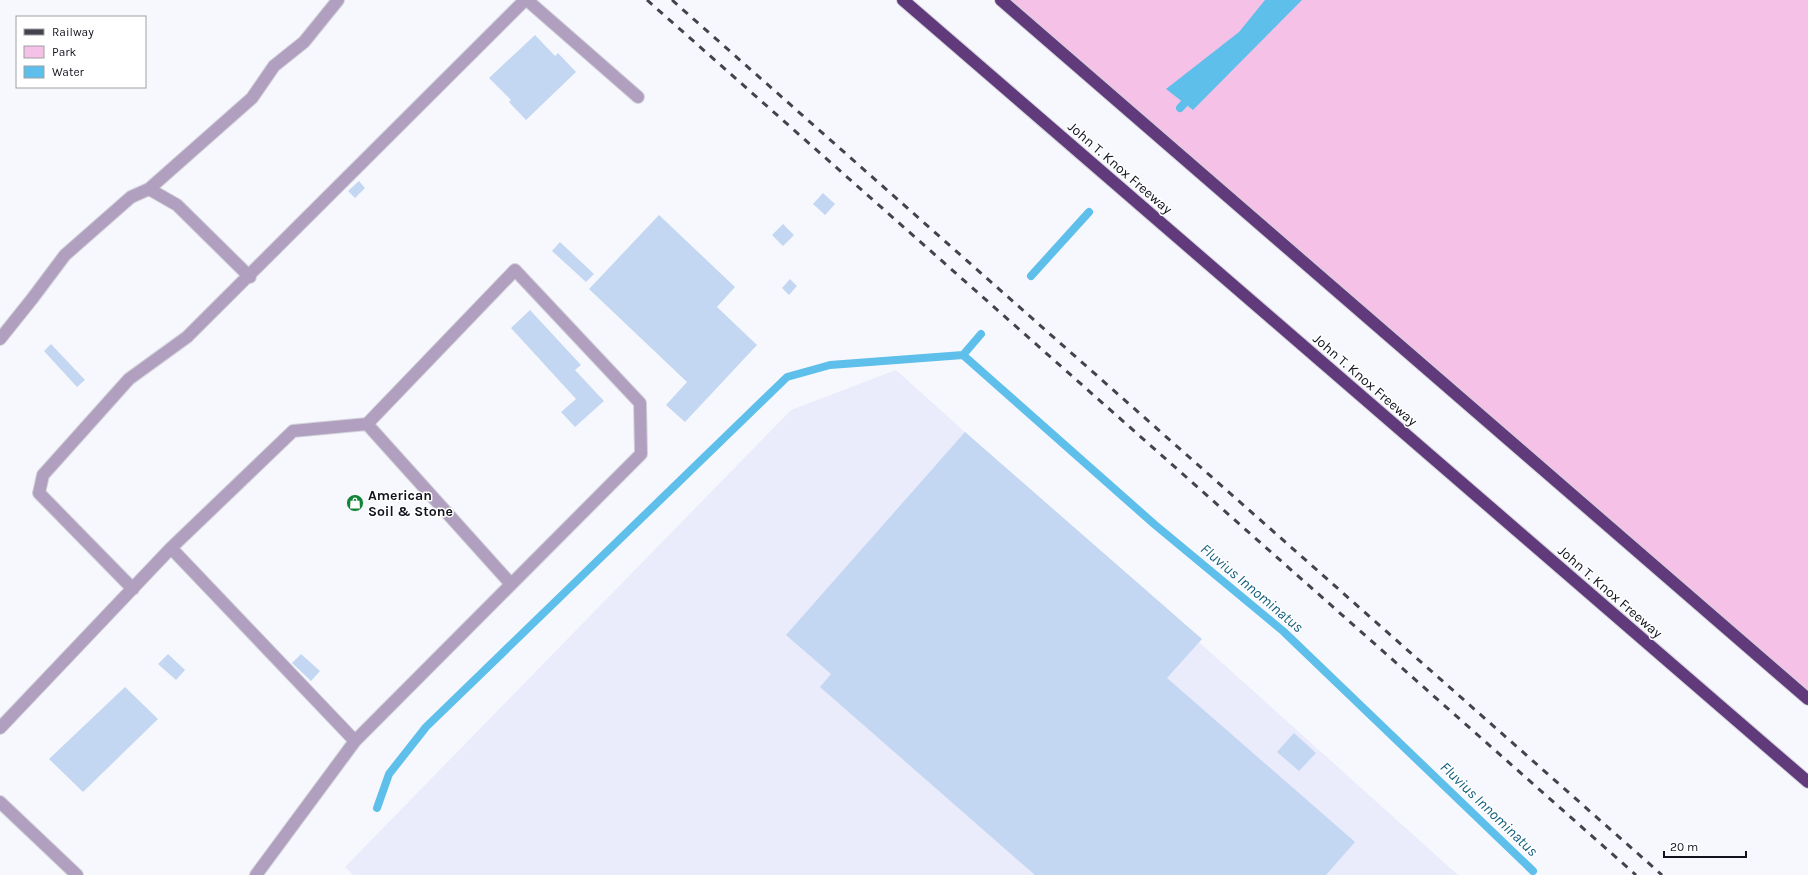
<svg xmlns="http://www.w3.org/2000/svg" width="1808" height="875" viewBox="0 0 1808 875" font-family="Karla,sans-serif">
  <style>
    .built { fill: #eaebfb }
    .green { fill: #f5c1e6 }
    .water { fill: #5ebfea }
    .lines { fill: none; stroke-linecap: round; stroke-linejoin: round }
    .stream { stroke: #5ebfea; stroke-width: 8 }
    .building { fill: #c3d7f2 }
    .service-casing { stroke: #d2d3da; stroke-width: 14 }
    .motorway-casing { stroke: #d2d3da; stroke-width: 14 }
    .service { stroke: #b19fbf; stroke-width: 12 }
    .motorway { stroke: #603a7a; stroke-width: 12 }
    .rail { stroke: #43434d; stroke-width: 3; stroke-dasharray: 7 7; stroke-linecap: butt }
    .labels { text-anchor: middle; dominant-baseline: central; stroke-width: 3; stroke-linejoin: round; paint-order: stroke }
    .street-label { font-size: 14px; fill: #12121d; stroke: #fff }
    .poi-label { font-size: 14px; font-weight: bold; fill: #12121d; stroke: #fff; text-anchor: start }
    .water-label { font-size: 15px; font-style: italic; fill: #135f7c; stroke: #fff }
  </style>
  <rect width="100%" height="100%" fill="#f7f8fe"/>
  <!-- built -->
  <path class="built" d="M896 370 1458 875H353L345 867 791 410Z"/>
  <!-- green -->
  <path class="green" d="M1007 0H1808V699Z"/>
  <!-- water -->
  <path class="water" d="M1265 0H1302L1193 110 1166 89 1239 32Z"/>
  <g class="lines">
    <!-- stream -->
    <path class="stream" d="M1180 108 1190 97
      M1031 276 1089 212
      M963 355 1154 524 1283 631 1533 871
      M963 355 981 334
      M377 808 389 774 426 727 787 377 830 365 963 355"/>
  </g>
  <!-- building -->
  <path class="building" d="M535 35 555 56 558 53 576 72 526 120 509 102 511 100 489 78Z
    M359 181 365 188 355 198 348 191Z
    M823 193 835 204 825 215 813 204Z
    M659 215 735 287 717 307 757 345 685 422 666 405 687 382 589 289Z
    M783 224 794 235 783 246 772 235Z
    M560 242 594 274 586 282 552 251Z
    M790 279 797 286 789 295 782 288Z
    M530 310 581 365 575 370 604 401 575 427 561 412 576 399 511 328Z
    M51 344 85 380 77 387 44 351Z
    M965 432 1202 639 1167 678 1355 842 1326 875H1035L820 687 831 674 786 635Z
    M168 654 185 670 176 680 158 664Z
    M301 654 320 671 311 681 292 663Z
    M125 687 158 719 83 792 49 759Z
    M1294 733 1316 753 1299 771 1277 752Z"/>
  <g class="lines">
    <!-- service casing -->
    <g class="service-casing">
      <path id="service" d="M527 0 638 97
        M149 189 177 205 250 277
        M0 339 32 299 65 255 131 197 149 189 252 98 274 66 304 42 338 0
        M367 424 511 584
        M171 548 293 431 367 424 515 270 640 403 641 454 355 741
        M133 589 39 493 43 475 129 379 187 337 525 0
        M0 728 171 548 355 741 256 875
        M0 802 77 875"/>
    </g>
    <!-- motorway casing -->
    <g class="motorway-casing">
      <path id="motorway" d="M903 0 1808 782
        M1001 0 1808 699"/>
    </g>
    <!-- service -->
    <use href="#service" class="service"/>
    <!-- motorway -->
    <use href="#motorway" class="motorway"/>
    <!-- rail -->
    <path class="rail" d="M647 0 1636 875
      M672 0 1662 875"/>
  </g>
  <!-- icons -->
  <defs>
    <g id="shop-disc" transform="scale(0.9)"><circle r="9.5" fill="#14833a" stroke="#fff"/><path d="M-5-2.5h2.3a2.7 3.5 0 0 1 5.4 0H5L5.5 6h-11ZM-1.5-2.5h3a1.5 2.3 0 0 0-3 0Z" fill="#fff"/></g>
  </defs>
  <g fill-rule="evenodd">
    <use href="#shop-disc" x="355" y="503"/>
  </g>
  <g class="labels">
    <!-- street labels -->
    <g class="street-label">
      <text transform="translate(1120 168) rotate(41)">John T. Knox Freeway</text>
      <text transform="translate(1365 380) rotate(41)">John T. Knox Freeway</text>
      <text transform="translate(1610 592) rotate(41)">John T. Knox Freeway</text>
    </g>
    <!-- poi labels -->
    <g class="poi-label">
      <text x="368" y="495">American<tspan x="368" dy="16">Soil &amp; Stone</tspan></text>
    </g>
    <!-- water labels -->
    <g class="water-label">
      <text transform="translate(1252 588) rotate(40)">Fluvius Innominatus</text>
      <text transform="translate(1489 809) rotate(44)">Fluvius Innominatus</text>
    </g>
  </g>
  <!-- legend -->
  <rect x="16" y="16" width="130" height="72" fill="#ffffff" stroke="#a0a0a5"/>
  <rect x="24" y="29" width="20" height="6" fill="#43434d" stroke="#a0a0a5"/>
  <text x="52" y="36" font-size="12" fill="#12121d">Railway</text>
  <rect x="24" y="46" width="20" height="12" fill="#f5c1e6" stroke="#a0a0a5"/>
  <text x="52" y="56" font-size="12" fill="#12121d">Park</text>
  <rect x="24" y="66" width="20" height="12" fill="#5ebfea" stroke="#a0a0a5"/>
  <text x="52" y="76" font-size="12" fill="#12121d">Water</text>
  <!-- scale -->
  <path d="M1664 851v6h82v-6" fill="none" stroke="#12121d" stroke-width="2"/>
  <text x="1670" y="851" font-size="12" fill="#12121d" stroke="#ffffff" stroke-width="3" paint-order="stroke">20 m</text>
</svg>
